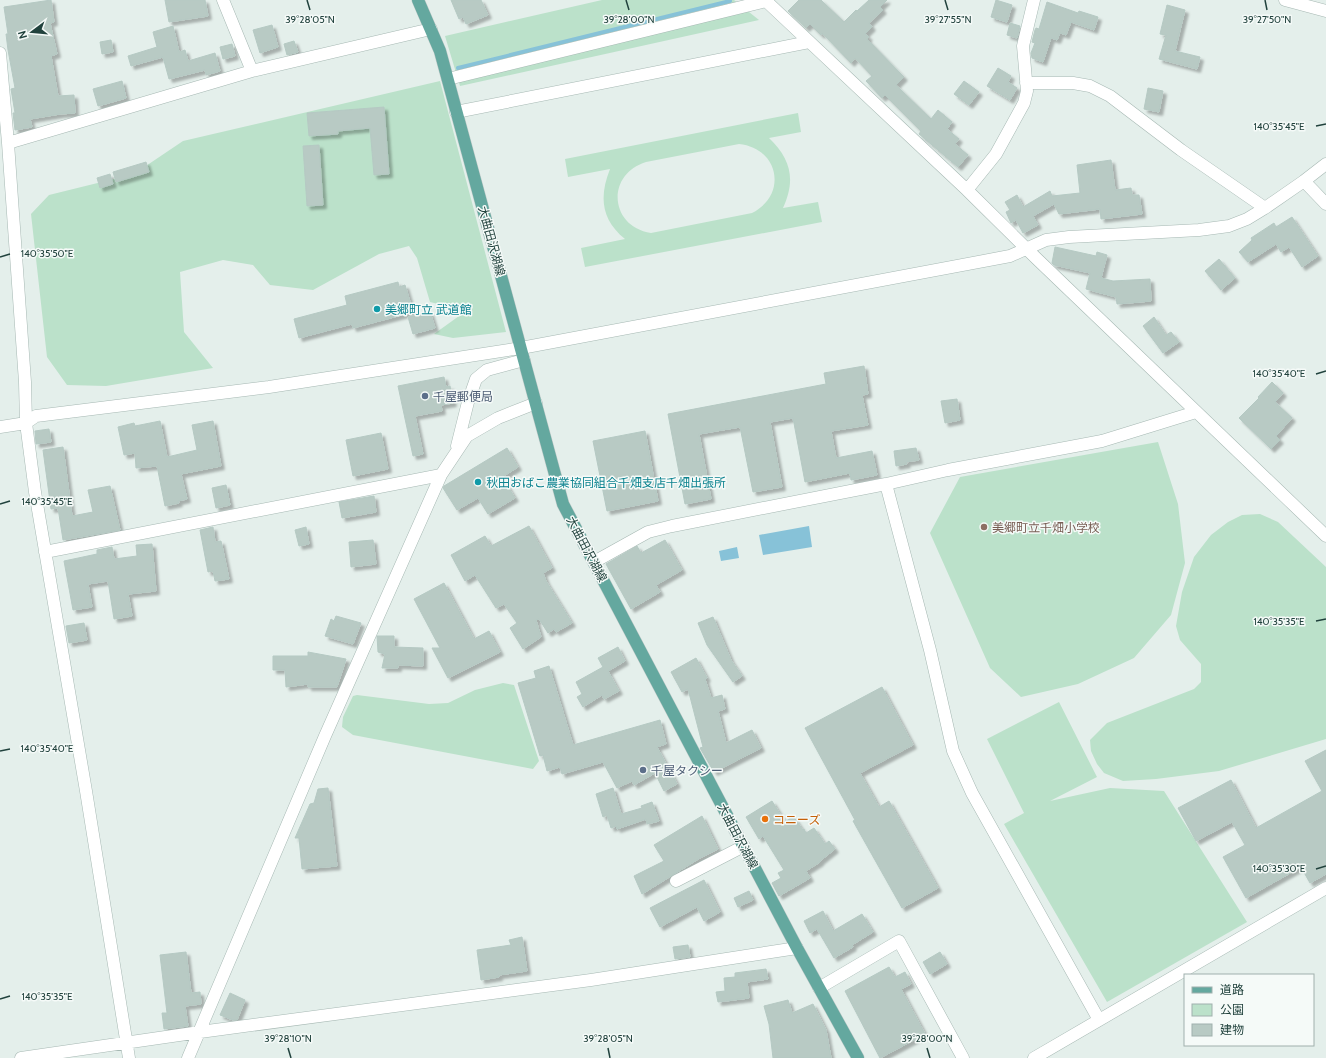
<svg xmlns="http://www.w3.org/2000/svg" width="1326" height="1058" viewBox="0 0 1326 1058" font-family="Cabin,'Noto Sans JP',sans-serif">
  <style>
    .green { fill: #bbe1ca; fill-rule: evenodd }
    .water { fill: #87c2d8 }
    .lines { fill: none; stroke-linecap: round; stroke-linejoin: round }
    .stream { stroke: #87c2d8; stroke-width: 4 }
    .building { fill: #b8cac4; stroke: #b5c9c3; filter: url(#shadow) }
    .minor-casing { stroke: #a6b8b3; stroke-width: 13 }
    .major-casing { stroke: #c1cac9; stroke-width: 13 }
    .minor { stroke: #fff; stroke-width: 12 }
    .major { stroke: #64a89f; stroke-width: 12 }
    .ticks { fill: none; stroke: #21423d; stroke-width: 1.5 }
    .culture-dot { fill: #0f9aa8; stroke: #f5faf8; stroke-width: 1.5 }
    .service-dot { fill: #5c6f8a; stroke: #f5faf8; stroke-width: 1.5 }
    .education-dot { fill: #8d6e63; stroke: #f5faf8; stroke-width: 1.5 }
    .food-dot { fill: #e8710a; stroke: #f5faf8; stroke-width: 1.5 }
    .labels { text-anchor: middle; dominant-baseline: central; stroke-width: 3; stroke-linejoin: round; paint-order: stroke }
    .street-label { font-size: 12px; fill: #21423d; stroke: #f5faf8 }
    .culture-label { font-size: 12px; fill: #0d838f; stroke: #f5faf8; text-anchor: start }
    .service-label { font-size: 12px; fill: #4e5e75; stroke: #f5faf8; text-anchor: start }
    .education-label { font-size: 12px; fill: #785e54; stroke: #f5faf8; text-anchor: start }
    .food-label { font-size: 12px; fill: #c56008; stroke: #f5faf8; text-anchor: start }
    .ticks-label { font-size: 10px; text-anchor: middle; fill: #21423d; stroke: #f5faf8; stroke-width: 3; stroke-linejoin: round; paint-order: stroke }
  </style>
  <defs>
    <filter id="shadow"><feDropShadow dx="3.5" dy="3.5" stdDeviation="1" flood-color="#0004"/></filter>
  </defs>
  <rect width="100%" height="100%" fill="#e4efeb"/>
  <!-- green -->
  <path class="green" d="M602 0H734L759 20 460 86 445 36Z
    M440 81 506 332 453 338 434 334 466 311 430 302 417 258 409 246 379 254 313 290 270 285 253 265 223 260 180 272 184 332 213 368 106 386 67 385 47 357 31 214 49 195 134 174 183 141Z
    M798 113 801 132 769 138C791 159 796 180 783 208L818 202 822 222 585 267 581 248 625 239C601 219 599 197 610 169L568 177 565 159ZM739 144C779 148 788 195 752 213L651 233C610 227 605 175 646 162Z
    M1158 442 1178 504 1185 563 1171 615 1134 658 1078 684 1021 697 990 668 930 533 960 477Z
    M1260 514 1278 522 1326 567V739L1219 771 1156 779 1123 781 1104 773 1097 764 1091 751 1090 740 1107 723 1194 689 1201 682V664L1180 640 1176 626 1182 592 1194 557 1211 535 1228 522 1242 515Z
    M503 683 514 685 539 761 533 769 353 735 342 727 343 717 353 696 357 695 429 704 448 703 475 690Z
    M1059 702 1097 777 1050 801 1110 788 1164 791 1247 922 1107 1002 1004 824 1024 813 987 739Z"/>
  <!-- water -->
  <path class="water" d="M809 526 812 547 763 555 759 535Z
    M737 547 739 558 721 561 719 551Z"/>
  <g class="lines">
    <!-- stream -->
    <path class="stream" d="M458 68 730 1"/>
  </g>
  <!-- building -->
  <path class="building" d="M51 0 54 22 50 23 57 54 51 56 58 96 74 95 75 113 60 114 30 119 32 127 15 130 13 113H15L11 89 15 88 8 50 6 34H8L4 7Z
    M165 0H205L208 16 169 22Z
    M451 0H481L488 15 466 24 463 17 459 19Z
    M799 0H821L844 22 856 10 857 11 869 0H887L880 7 883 10 869 23 872 27 865 34 869 37 867 39 904 77 896 85 931 119 938 110 952 122 947 129 959 139 955 144 968 155 958 167 919 134 921 131 885 95 882 98 866 81 872 76 855 58 851 63 822 33 821 35 810 24 806 28 788 11Z
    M996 0 1012 5 1007 22 991 17Z
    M1047 2 1078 13 1079 11 1098 17 1094 30 1071 22 1066 35 1060 33 1057 40 1051 38 1043 62 1032 58 1031 53 1035 43 1032 42 1035 30 1036 28 1039 29Z
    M1167 5 1185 10 1175 51 1200 57 1197 69 1159 59 1166 35 1160 34Z
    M1010 23 1020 26 1017 38 1007 35Z
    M272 25 278 47 260 53 253 30Z
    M173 26 179 52 185 50 188 61 215 53 220 71 206 75 205 70 169 79 163 57 131 66 128 56 157 47 153 32Z
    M111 40 113 52 102 54 100 42Z
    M294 41 298 52 287 55 284 44Z
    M232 44 235 56 223 59 220 47Z
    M998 68 1011 76 1008 82 1017 88 1010 100 987 86Z
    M122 81 126 98 98 106 93 89Z
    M964 81 979 92 969 105 954 94Z
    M1148 88 1163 91 1159 112 1144 109Z
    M384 107 389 174 374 175 370 128 338 131V134L309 136 307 113Z
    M319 145 323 205 307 206 303 146Z
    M1111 160 1115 190 1131 188 1132 195H1139L1142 214 1101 219 1100 209 1059 214 1054 204 1033 216 1038 225 1023 233 1016 220 1011 223 1006 212 1010 210 1005 202 1017 195 1023 207 1050 191 1052 196 1080 193 1077 165Z
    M146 162 149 172 116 182 113 172Z
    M110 174 113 184 100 188 97 178Z
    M1292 217 1318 256 1302 267 1289 247 1281 252 1276 244 1248 262 1239 252 1252 240 1251 238 1274 223 1276 227Z
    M1055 247 1096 256 1097 252 1107 255 1101 278 1113 281 1150 279 1151 301 1117 304 1116 297 1086 289 1090 273 1054 265 1052 263Z
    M1219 259 1235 278 1221 290 1205 271Z
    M398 282 399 287 405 285 413 312 353 328 352 324 299 338 294 319 347 305 345 296Z
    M430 312 435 328 413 334 408 317Z
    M1154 317 1166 335 1171 332 1179 342 1163 353 1143 326Z
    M864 366 868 394 862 395 868 425 831 431 836 458 872 451 877 475 851 480 850 473 805 482 793 418 770 422 782 487 753 492 740 427 699 434 711 499 685 504 668 414 826 384 824 373Z
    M444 377 446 387 450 386 453 403 441 405 442 411 415 416 423 454 413 456 398 386Z
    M1272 382 1283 393 1275 402 1292 418 1276 436 1280 440 1271 449 1239 418 1259 398 1258 397Z
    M957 399 960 420 945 423 941 401Z
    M160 421 167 457 197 450 192 425 213 421 221 466 181 474 187 499 178 501 179 503 165 506 157 466 136 468 135 453 124 455 118 427 134 423 135 426Z
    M49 429 51 442 36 444 35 431Z
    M645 431 658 501 607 511 593 441Z
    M381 433 388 469 353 476 346 440Z
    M63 447 72 516 93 512 88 490 110 486 120 530 63 540 58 508 51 509 43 450Z
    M507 448 518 467 502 477 515 498 488 514 478 498 457 510 443 488 444 486Z
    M916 448 919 460 906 462 907 464 896 466 894 451Z
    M226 485 230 505 216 508 212 488Z
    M374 496 376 512 342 518 339 502Z
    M529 526 552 568 543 573 546 581 572 623 556 632 554 629 548 633 539 619 536 620 541 637 523 649 510 628 517 623 504 604 496 608 475 575 465 581 451 555 485 536 491 546Z
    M213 527 215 542 221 541 229 579 215 581 213 571 208 572 200 530Z
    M306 527 309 544 299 546 295 530Z
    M373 540 376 564 351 567 349 542Z
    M665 540 682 570 656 585 660 592 631 609 606 564 637 546 641 553Z
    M152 544 156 591 128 594 132 616 114 619 108 581 88 584 92 607 73 610 64 561 97 554V550L112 547 114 559 137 556 136 545Z
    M444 583 474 639 489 631 500 652 448 678 432 648H440L414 599Z
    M336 616 361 623 353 644 325 636 331 619 334 621Z
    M713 617 731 660 742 676 733 682 707 645 698 623Z
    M84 623 87 640 69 643 66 626Z
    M377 636H394V647L423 648V666L398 665V668H382L385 654 378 652Z
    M618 647 625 661 608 671 619 691 604 699 602 695 583 707 577 697 582 694 576 682 603 667 598 658Z
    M308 652 346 659 337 687H308V684L286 687 285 670H273V656H308Z
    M696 658 707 678 705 679 711 698 722 695 725 709 718 711 726 743 752 730 761 748 714 772 700 748 703 747 688 689 682 692 671 672Z
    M549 666 573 745 660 720 666 744 657 747 677 784 664 791 655 773 634 785 632 781 617 788 603 762 562 774 560 767 547 771 543 755 540 756 518 683 536 678 534 671Z
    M882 687 913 745 860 773 879 807 889 801 938 888 902 908 853 821 855 820 805 728Z
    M1326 750V874L1310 883 1301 867 1246 898 1223 857 1245 845 1232 822 1196 841 1178 808 1231 780 1256 828 1322 791 1305 761Z
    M328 788 337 866 302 869 299 838H295L310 804 314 803 318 789Z
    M613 788 621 814 642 808 641 806 652 802 659 821 647 824 646 819 617 829 616 826 611 828 607 815 603 817 596 794Z
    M772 801 785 822 793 816 803 830 804 829 806 833 814 828 825 844 829 841 835 849 820 861V862L806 871 810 878 779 896 772 883 781 878 778 873 784 870 763 836 759 839 746 817Z
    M702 816 718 849 700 858 642 894 634 876 664 861 654 845Z
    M704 880 720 912 704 921 697 907 660 927 650 908Z
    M749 891 753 900 738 907 734 898Z
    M823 911 833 931 862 914 873 932 852 945 853 947 834 958 817 929 810 933 804 921Z
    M522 937 527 971 499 975V977L481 980 477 950 511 945 509 940Z
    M688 945 690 957 675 959 673 947Z
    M186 952 191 993 200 992 201 1004 185 1006 188 1026 164 1029 162 1013H167L160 955Z
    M940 952 947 964 930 974 923 962Z
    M889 967 895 977 905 972 911 984 901 989 925 1034 880 1058 845 991Z
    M766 969 768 979 747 982 749 998 718 1002 716 992 725 991 724 978 735 977V973Z
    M230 993 245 1000 237 1020H233L220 1015Z
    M788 1000 792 1013 813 1004 826 1030 831 1058H773L769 1024 764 1006Z"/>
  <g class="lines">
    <!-- minor casing -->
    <g class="minor-casing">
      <path id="minor" d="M223 0 252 71
        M765 0 967 190 1037 259 1326 536
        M1285 0 1326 11
        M0 53 8 143 25 382 26 423 35 492 86 791 129 1058
        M448 79 766 1
        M1026 83H1073L1090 86 1110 96 1181 150 1265 208
        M456 112 809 42
        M8 143 252 71 431 29
        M1304 181 1326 204
        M967 190 996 154 1024 103 1027 91 1023 46 1034 0
        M0 427 26 423 36 416 269 387 521 348 1010 256 1046 240 1069 237 1199 230 1229 226 1247 219 1265 208 1304 181 1326 164
        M457 446 468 402 476 379 487 370 524 360
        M886 484 930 650 953 751 972 793 1099 1020
        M45 552 441 475
        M594 562 648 532 672 526 886 484 948 470 1102 441 1196 412
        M676 881 744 846
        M819 988 899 941 963 1058
        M21 1058 200 1032 591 980 797 948
        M188 1058 325 736 441 475 467 436 498 418 536 403
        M1034 1058 1326 888"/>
    </g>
    <!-- major casing -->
    <g class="major-casing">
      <path id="major" d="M418 0 440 51 563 504 797 948 858 1058"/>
    </g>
    <!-- minor -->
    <use href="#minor" class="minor"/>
    <!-- major -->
    <use href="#major" class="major"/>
  </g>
  <!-- ticks -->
  <path class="ticks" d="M307 0 310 10M626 0 629 10M945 0 948 10M1265 0 1267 10M1316 126 1326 124M0 257 10 254M1316 374 1326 371M0 504 10 501M1316 621 1326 619M0 751 10 749M1316 869 1326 866M0 999 10 996M288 1048 291 1058M608 1048 610 1058M927 1048 930 1058"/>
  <!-- markers -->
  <g class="culture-dot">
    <circle cx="377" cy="309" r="4"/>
    <circle cx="478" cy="482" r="4"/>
  </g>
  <g class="service-dot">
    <circle cx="425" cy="396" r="4"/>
    <circle cx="643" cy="770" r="4"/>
  </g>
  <circle class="education-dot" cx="984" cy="527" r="4"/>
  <circle class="food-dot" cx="765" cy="819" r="4"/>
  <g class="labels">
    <!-- street labels -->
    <g class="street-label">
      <text transform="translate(492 241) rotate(75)">大曲田沢湖線</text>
      <text transform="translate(587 549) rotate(62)">大曲田沢湖線</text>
      <text transform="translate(738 836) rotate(62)">大曲田沢湖線</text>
    </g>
    <!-- culture labels -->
    <g class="culture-label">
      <text x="385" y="309">美郷町立 武道館</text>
      <text x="486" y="482">秋田おばこ農業協同組合千畑支店千畑出張所</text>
    </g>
    <!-- service labels -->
    <g class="service-label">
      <text x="433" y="396">千屋郵便局</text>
      <text x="651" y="770">千屋タクシー</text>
    </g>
    <!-- education labels -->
    <g class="education-label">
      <text x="992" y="527">美郷町立千畑小学校</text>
    </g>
    <!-- food labels -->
    <g class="food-label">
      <text x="773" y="819">コニーズ</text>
    </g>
  </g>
  <g class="ticks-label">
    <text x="310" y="23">39°28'05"N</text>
    <text x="629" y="23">39°28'00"N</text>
    <text x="948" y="23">39°27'55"N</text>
    <text x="1267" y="23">39°27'50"N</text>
    <text x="1279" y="130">140°35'45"E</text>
    <text x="47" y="257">140°35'50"E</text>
    <text x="1279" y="377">140°35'40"E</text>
    <text x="47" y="505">140°35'45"E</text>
    <text x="1279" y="625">140°35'35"E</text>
    <text x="47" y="752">140°35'40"E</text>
    <text x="1279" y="872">140°35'30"E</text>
    <text x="47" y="1000">140°35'35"E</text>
    <text x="288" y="1042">39°28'10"N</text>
    <text x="608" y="1042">39°28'05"N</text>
    <text x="927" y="1042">39°28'00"N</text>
  </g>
  <!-- legend -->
  <rect x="1184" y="974" width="130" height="72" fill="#f5faf8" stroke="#a0b0ad"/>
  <rect x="1192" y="987" width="20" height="6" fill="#64a89f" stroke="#a0b0ad"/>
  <text x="1220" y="994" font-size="12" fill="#21423d">道路</text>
  <rect x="1192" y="1004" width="20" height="12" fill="#bbe1ca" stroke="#a0b0ad"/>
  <text x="1220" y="1014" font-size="12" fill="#21423d">公園</text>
  <rect x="1192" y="1024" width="20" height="12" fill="#b8cac4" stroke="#a0b0ad"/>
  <text x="1220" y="1034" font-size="12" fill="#21423d">建物</text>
  <!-- north arrow -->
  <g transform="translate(32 32) rotate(254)" stroke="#f5faf8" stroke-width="3" paint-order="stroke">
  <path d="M0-3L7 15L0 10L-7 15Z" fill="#21423d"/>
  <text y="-6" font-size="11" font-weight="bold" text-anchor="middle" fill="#21423d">N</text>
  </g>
</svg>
